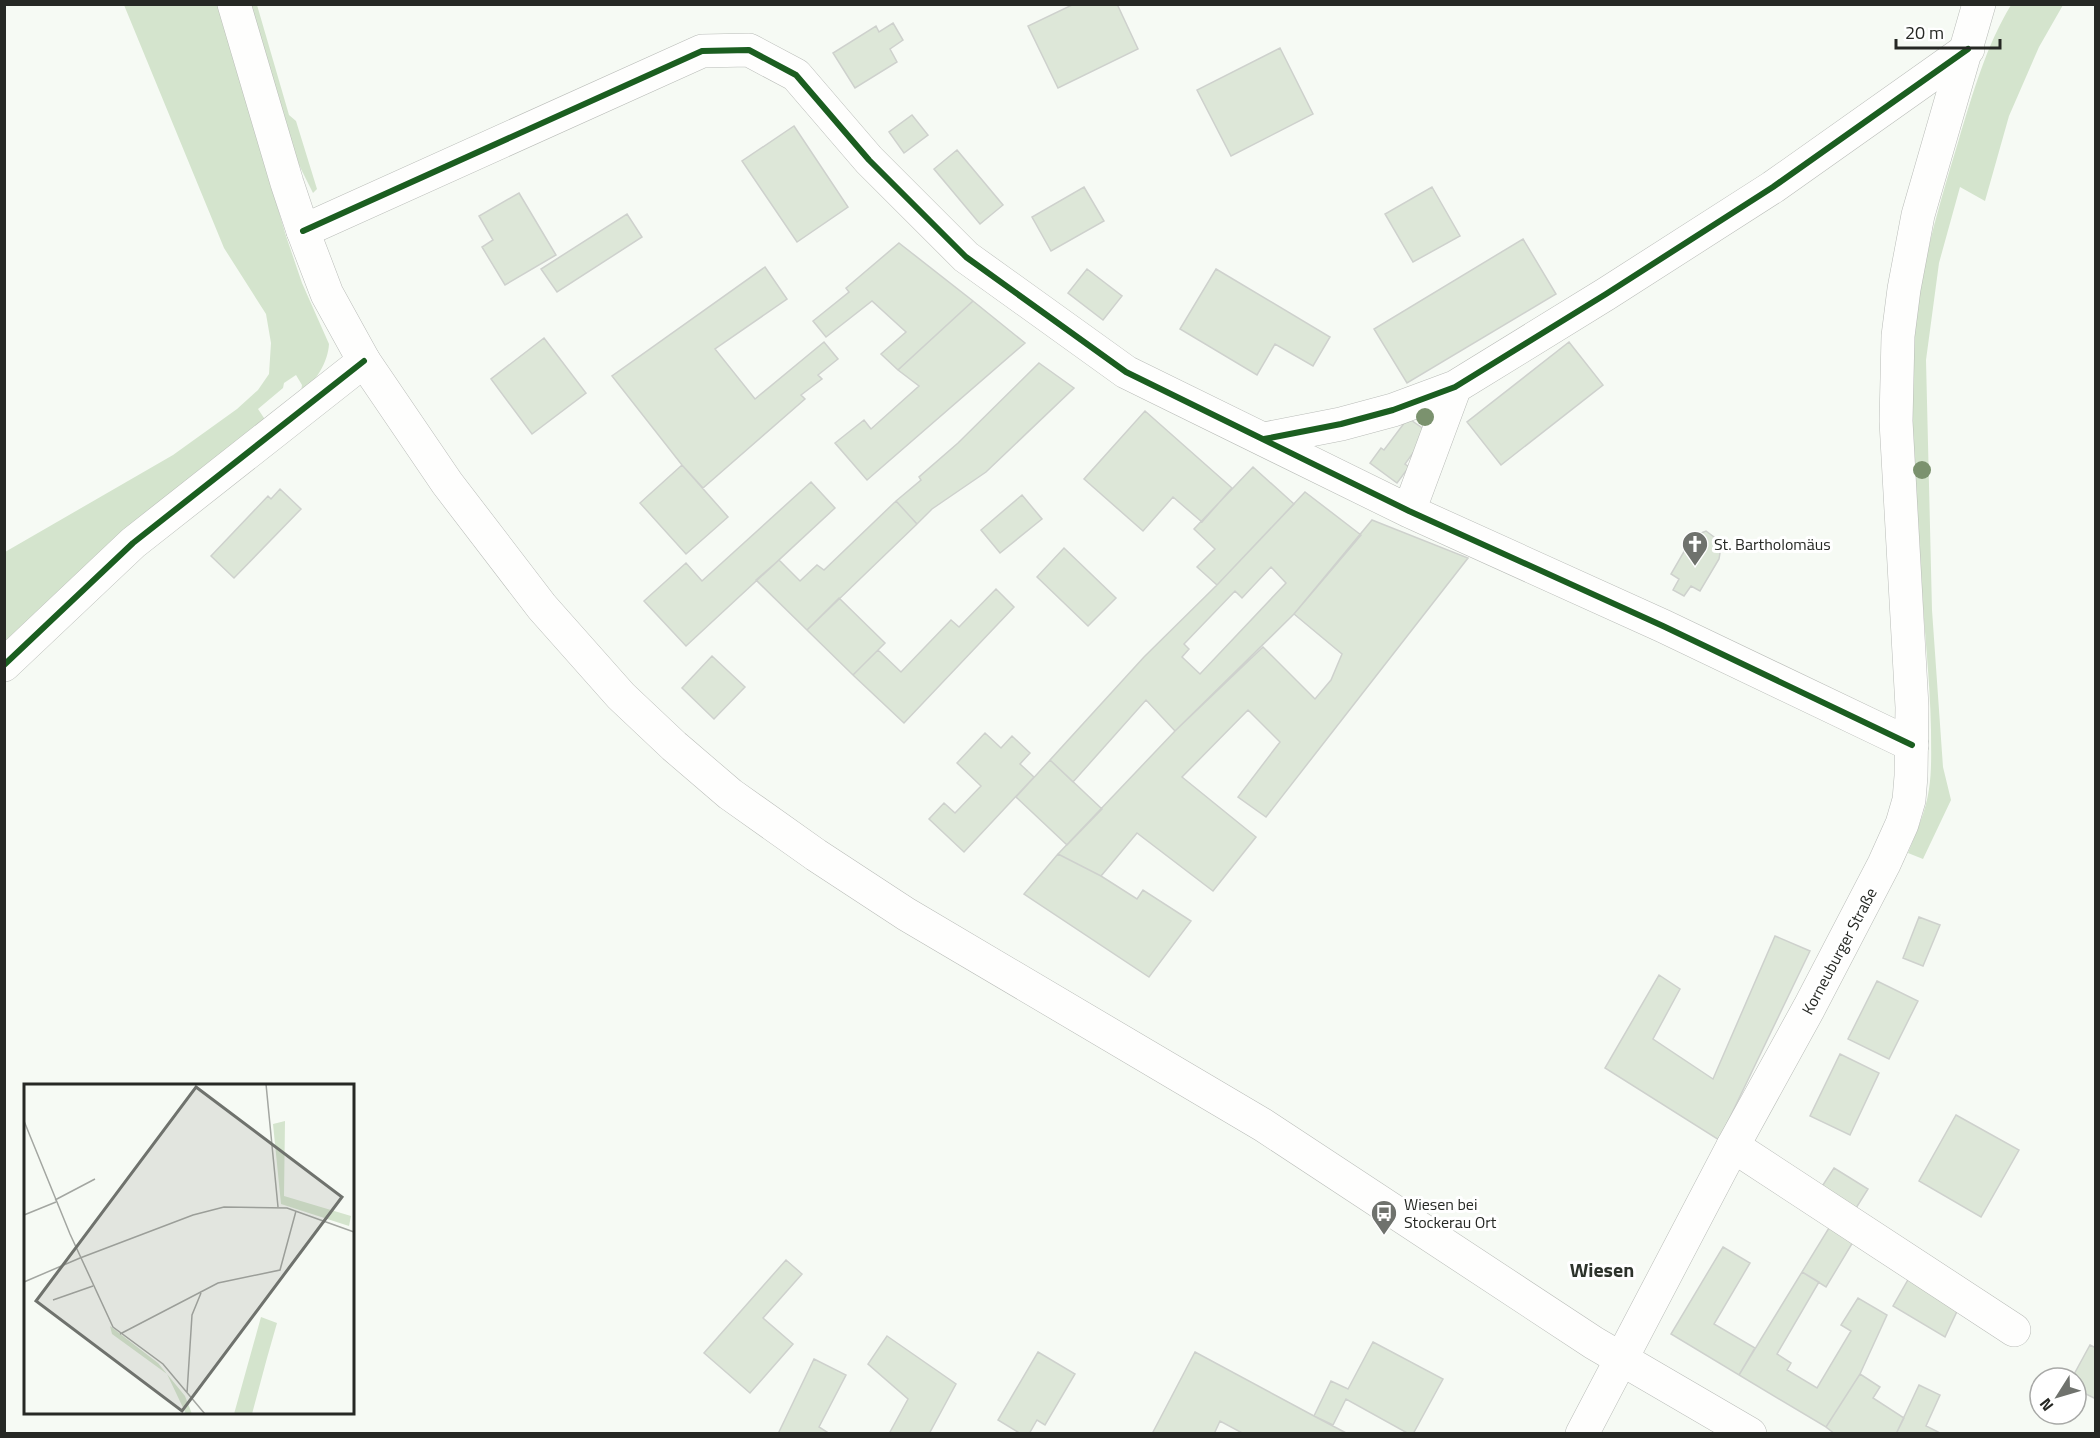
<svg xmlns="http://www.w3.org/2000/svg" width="2100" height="1438" viewBox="0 0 2100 1438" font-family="'Titillium Web',sans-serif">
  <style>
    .green { fill: #d4e4cd }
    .building { fill: #dde7d8; stroke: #ced1cd; stroke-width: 1.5; fill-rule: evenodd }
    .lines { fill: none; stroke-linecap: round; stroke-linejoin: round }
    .street-casing { stroke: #b9bcb8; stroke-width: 34 }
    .secondary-casing { stroke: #b9bcb8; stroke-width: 34 }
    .street { stroke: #fefefd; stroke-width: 33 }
    .secondary { stroke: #fefefd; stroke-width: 33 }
    .cycleway-casing { stroke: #fff; stroke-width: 10 }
    .cycleway { stroke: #1b5e20; stroke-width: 6 }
    .tree { fill: #7b926e }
    .labels { text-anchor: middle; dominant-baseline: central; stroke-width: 6; stroke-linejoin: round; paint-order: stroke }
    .poi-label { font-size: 16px; fill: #262824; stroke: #fff; text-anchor: start }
    .street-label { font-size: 16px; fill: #262824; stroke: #fff }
    .quarter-label { font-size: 20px; font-weight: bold; fill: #2d332b; stroke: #fff }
    .inset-road { fill: none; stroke: #a3a6a1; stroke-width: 1.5 }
    .view { fill: #6f726d; fill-opacity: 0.15; stroke: #6f726d; stroke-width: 3 }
    .inset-edge { fill: none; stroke: #262824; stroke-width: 3 }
  </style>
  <rect width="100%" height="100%" fill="#f6faf4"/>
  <!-- green -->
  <path class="green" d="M124 5H218L286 236 302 283 329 344C328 362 316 382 301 392L302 385 296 375 284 383 283 388 258 409 266 421 5 657V552L173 455 237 409 258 390 269 374 271 343 266 314 224 248Z
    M251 5H257L289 115 296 121 317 189 313 193 297 161Z
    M2011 5H2063L2039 47 2009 116 1985 201 1960 187 1939 263 1926 360 1932 610 1943 767 1951 800 1923 859 1908 853C1916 833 1926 811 1929 789 1932 770 1931 749 1931 730 1930 679 1924 628 1921 577 1916 492 1905 404 1915 319 1923 258 1941 199 1959 139 1973 93 1986 46 2011 5Z"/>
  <!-- building -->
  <path class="building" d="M1074 4H1117L1138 49 1058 88 1028 26Z
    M893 23 903 40 890 49 897 62 855 88 833 53 876 26 879 32Z
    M1280 48 1313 114 1231 156 1197 90Z
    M912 115 928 135 904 153 889 132Z
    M794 126 848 207 797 242 742 161Z
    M957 150 1003 205 980 224 934 169Z
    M1084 187 1104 221 1051 251 1032 217Z
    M1432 187 1460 236 1413 262 1385 214Z
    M519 193 556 255 505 285 482 247 493 240 479 216Z
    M627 214 642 237 557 292 541 269Z
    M1523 239 1556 294 1407 383 1374 329Z
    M899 243 973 301 898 370 881 354 906 332 872 301 826 337 813 321 849 292 846 288Z
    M765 267 787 299 715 349 755 399 824 342 838 359 818 375 822 379 801 395 805 399 703 488 682 465 612 376Z
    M1087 269 1122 296 1103 320 1068 293Z
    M1216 269 1330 337 1313 366 1275 344 1257 375 1180 329Z
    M973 301 1025 343 867 480 835 443 864 420 871 429 919 386 898 370Z
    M544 338 586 393 532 434 491 379Z
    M1569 342 1603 385 1501 465 1467 422Z
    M1039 363 1074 388 986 472 932 509 917 524 896 501 921 480 919 477 958 443Z
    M1145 411 1232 488 1202 522 1173 497 1143 531 1084 479Z
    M1408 418 1428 432 1405 464 1409 467 1397 483 1370 463 1381 448 1384 450Z
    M682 465 728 517 686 554 640 503Z
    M1253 467 1294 504 1217 585 1197 567 1215 549 1194 529Z
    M811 482 835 508 686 646 644 601 686 563 702 581Z
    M280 489 301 509 234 578 211 556 268 496 271 499Z
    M1305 492 1361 535 1294 614 1175 731 1146 700 1073 782 1050 760 1144 657 1217 585ZM1271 567 1286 583 1200 674 1182 657 1189 649 1184 644 1235 591 1242 598Z
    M1022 495 1042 519 1000 553 981 530Z
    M896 501 917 524 807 630 756 580 779 560 800 581 817 565 824 570Z
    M1372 520 1468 558 1266 817 1238 797 1280 742 1248 710 1182 777 1256 837 1213 891 1137 833 1101 876 1058 854 1175 731 1263 647 1315 699 1331 680 1342 654 1294 614Z
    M1706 531 1718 540 1721 546 1719 559 1700 591 1691 586 1684 596 1673 590 1679 579 1671 574 1693 536Z
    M1064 548 1116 598 1088 626 1037 577Z
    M996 589 1014 607 904 723 853 675 878 650 901 672 951 620 959 627Z
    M839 598 885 643 853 675 807 630Z
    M712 656 745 687 714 719 682 688Z
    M985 733 1001 748 1012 736 1030 753 1020 764 1034 777 964 852 929 819 944 803 955 813 981 786 957 763Z
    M1050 760 1102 809 1067 845 1016 797Z
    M1058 854 1101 876 1137 899 1143 890 1191 921 1149 977 1024 894Z
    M1919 917 1940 925 1923 966 1903 958Z
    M1775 936 1810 951 1719 1140 1605 1068 1659 975 1680 989 1653 1039 1713 1079Z
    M1877 981 1918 1001 1889 1059 1848 1039Z
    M1840 1054 1879 1073 1850 1135 1810 1116Z
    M1956 1115 2019 1150 1981 1217 1919 1181Z
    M1834 1168 1868 1189 1853 1213 1819 1191Z
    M1832 1223 1856 1237 1826 1287 1802 1272Z
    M1723 1247 1750 1263 1714 1324 1755 1348 1739 1375 1671 1334Z
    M786 1260 802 1274 763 1318 793 1344 750 1393 704 1353Z
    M1802 1272 1819 1282 1777 1354 1791 1363 1787 1370 1817 1388 1851 1331 1841 1325 1858 1298 1887 1315 1860 1374 1826 1427 1739 1375Z
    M1909 1278 1959 1307 1945 1337 1893 1306Z
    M887 1336 956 1384 929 1434H889L908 1399 868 1364Z
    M1373 1342 1443 1379 1413 1434H1409L1346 1399 1333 1425 1314 1416 1331 1381 1348 1389Z
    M2090 1345 2096 1348V1399L2076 1389V1378H2072Z
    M1038 1352 1075 1374 1045 1425 1037 1420 1029 1434H1021L998 1420Z
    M1195 1352 1314 1416 1348 1434H1244L1220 1421 1214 1434H1152Z
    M814 1359 846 1375 819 1427 830 1434H778Z
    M1860 1374 1880 1387 1873 1398 1904 1418 1896 1434H1835L1826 1427Z
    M1919 1385 1940 1395 1926 1426 1942 1434H1896Z"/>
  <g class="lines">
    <!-- street casing -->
    <g class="street-casing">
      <path id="street" d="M303 231 702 51 749 50 796 75 869 160 966 257 1126 372 1409 511 1663 626 1912 745
        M1264 439 1341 424 1393 410 1455 387 1606 294 1773 187 1968 49
        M1409 511 1455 387
        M4 665 133 543 364 361
        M1733 1146 2014 1330"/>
    </g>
    <!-- secondary casing -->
    <g class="secondary-casing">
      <path id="secondary" d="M234 4 287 183 303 231 327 294 364 361 447 483 542 607 621 696 674 746 730 794 816 855 906 914 1263 1125 1594 1343 1750 1434
        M1582 1434 1733 1146 1809 1008 1884 864 1902 824 1909 800 1911 776 1912 707 1896 421 1898 336 1904 289 1918 215 1979 4"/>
    </g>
    <!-- street -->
    <use href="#street" class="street"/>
    <!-- secondary -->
    <use href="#secondary" class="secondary"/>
    <!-- cycleway casing -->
    <g class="cycleway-casing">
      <path id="cycleway" d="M303 231 702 51 749 50 796 75 869 160 966 257 1126 372 1409 511 1663 626 1912 745
        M1264 439 1341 424 1393 410 1455 387 1606 294 1773 187 1968 49
        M4 665 133 543 364 361"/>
    </g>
    <!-- cycleway -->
    <use href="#cycleway" class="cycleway"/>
  </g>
  <!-- trees -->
  <g class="tree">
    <circle cx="1425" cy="417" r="9"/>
    <circle cx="1922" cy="470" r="9"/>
  </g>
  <!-- icons -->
  <defs>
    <g id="church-pin" transform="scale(1.35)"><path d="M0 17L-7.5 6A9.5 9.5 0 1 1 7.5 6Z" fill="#6f726d" stroke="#fff"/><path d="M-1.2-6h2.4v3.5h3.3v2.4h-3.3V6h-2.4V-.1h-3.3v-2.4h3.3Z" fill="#fff"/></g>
    <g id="bus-pin" transform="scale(1.35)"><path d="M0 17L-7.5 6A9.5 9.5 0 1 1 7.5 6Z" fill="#6f726d" stroke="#fff"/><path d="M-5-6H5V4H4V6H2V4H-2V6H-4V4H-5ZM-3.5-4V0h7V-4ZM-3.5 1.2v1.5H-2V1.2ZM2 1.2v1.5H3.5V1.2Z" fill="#fff"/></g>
  </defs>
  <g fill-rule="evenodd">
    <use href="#church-pin" x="1695" y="544"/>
    <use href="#bus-pin" x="1384" y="1213"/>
  </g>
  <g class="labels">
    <!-- poi labels -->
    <g class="poi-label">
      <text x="1714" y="544">St. Bartholomäus</text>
      <text x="1404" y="1204">Wiesen bei<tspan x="1404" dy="18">Stockerau Ort</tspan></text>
    </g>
    <!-- street labels -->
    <g class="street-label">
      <text transform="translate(1839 951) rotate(-62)">Korneuburger Straße</text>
    </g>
    <!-- quarter labels -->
    <g class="quarter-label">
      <text x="1602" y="1269">Wiesen</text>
    </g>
  </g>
  <!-- overview -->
  <g transform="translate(24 1084)">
    <rect width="330" height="330" fill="#f6faf4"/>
    <path d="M261 37 260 112 327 132 325 142 257 120 249 40ZM237 233 253 239 243 274 228 330H210ZM86 242 134 279 161 312 168 330H162L143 290 88 250Z" fill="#d4e4cd"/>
    <path class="inset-road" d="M242 0 254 123M0 37 46 150 89 243 139 280 181 330M31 116 71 95M0 131 32 118M56 174 169 131 200 123 263 124 330 148M0 198 56 174M29 216 69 202M96 250 194 199 256 186 272 127M163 309 168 231 177 209"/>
    <path class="view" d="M172 3 318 113 158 327 12 217Z"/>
    <rect width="330" height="330" class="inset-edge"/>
  </g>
  <!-- border -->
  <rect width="2100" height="1438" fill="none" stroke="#262824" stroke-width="12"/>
  <!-- north arrow -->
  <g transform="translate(2058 1396) rotate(233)"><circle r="28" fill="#ffffff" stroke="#a8a9a7" stroke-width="1.5"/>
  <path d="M0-4.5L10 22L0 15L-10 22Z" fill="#6f726d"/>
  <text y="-9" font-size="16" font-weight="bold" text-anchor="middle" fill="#262824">N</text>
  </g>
  <!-- scale -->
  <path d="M1896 39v9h104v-9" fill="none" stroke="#262824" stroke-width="3"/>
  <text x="1905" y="39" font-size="18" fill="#262824" stroke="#ffffff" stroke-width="4.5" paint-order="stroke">20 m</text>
</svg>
